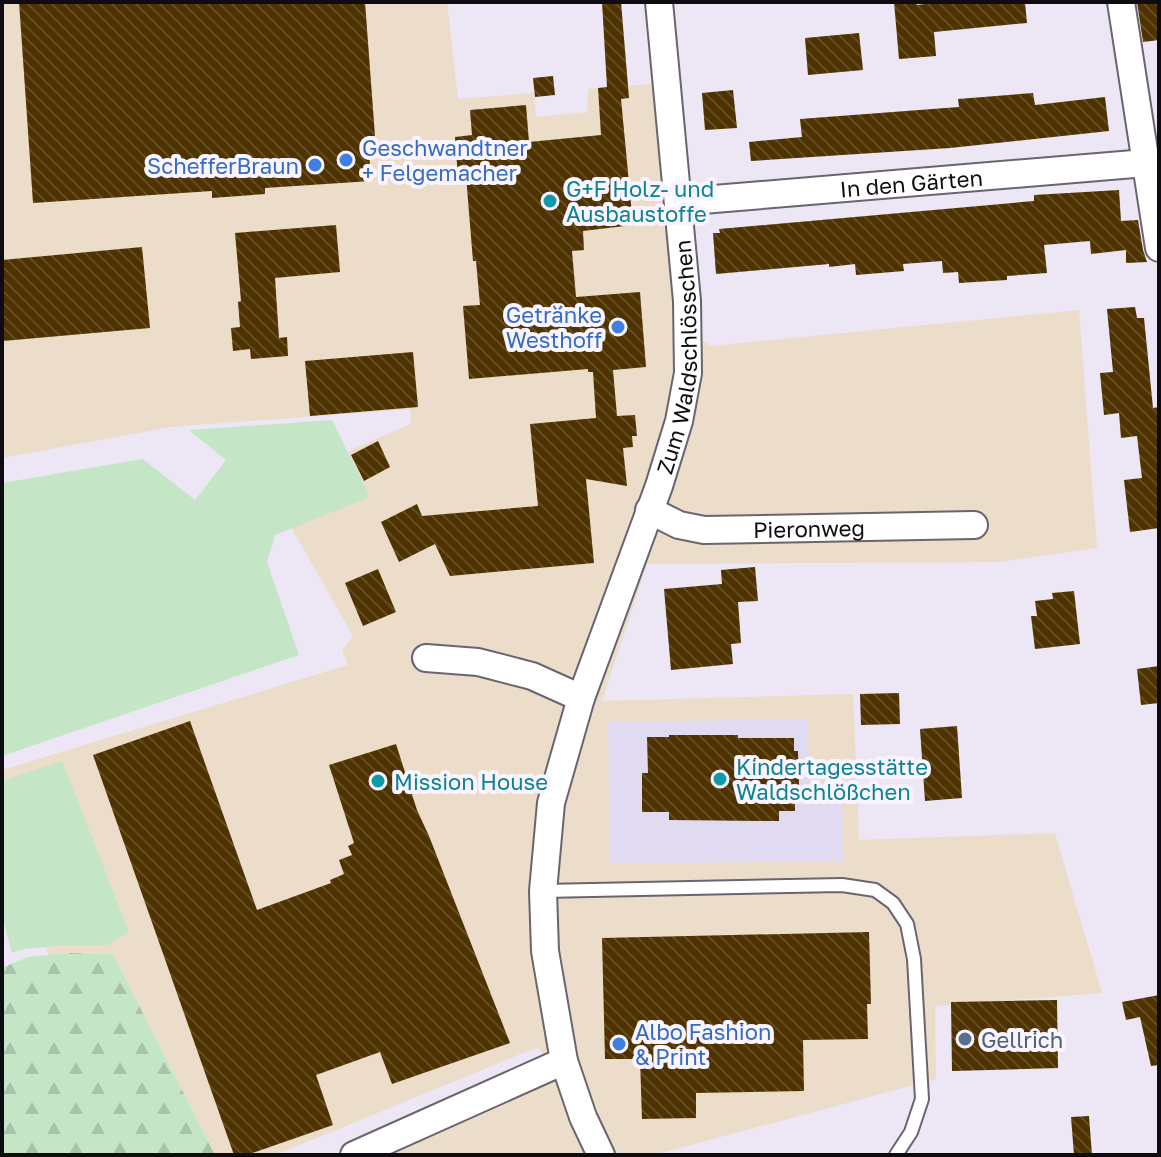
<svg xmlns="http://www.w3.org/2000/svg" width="1161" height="1157" viewBox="0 0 1161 1157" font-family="'Golos Text',sans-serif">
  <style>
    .commercial { fill: #ebddca }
    .education { fill: #e1dbf1 }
    .green { fill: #c4e6c7 }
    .forest { fill: url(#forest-firs) }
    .building { fill: url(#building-back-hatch) }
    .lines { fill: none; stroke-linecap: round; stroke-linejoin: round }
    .lane-casing { stroke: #6a6470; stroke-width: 16 }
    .street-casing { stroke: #6a6470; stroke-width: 30 }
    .lane { stroke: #fff; stroke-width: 12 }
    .street { stroke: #fff; stroke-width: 26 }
    .shop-dot { fill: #3f7fe0; stroke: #f9f4ff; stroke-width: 3 }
    .culture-dot { fill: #0f9aa8; stroke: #f9f4ff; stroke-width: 3 }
    .service-dot { fill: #5c6f8a; stroke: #f9f4ff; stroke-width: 3 }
    .labels { text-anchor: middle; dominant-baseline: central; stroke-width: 8; stroke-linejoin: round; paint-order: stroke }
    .shop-label { font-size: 22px; fill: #366cbe; stroke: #f9f4ff; text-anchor: start }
    .street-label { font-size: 22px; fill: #0e0c10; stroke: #f9f4ff }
    .culture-label { font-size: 22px; fill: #0d838f; stroke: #f9f4ff; text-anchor: start }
    .service-label { font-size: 22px; fill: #4e5e75; stroke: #f9f4ff; text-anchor: start }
  </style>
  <defs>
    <pattern id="forest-firs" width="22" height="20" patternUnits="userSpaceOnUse" patternTransform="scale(2)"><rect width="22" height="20" fill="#c4e6c7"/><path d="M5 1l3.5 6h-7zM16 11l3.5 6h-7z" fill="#a7c4aa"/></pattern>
    <pattern id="building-back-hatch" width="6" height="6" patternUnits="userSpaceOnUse" patternTransform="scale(2)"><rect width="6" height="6" fill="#4e3200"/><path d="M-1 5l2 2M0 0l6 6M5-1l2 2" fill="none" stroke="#634c25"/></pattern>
  </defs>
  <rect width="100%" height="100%" fill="#ede6f4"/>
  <!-- commercial -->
  <path class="commercial" d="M2 2H447L458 99 534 93 536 117 587 112 588 89 663 83 682 326 711 346 1079 310 1097 548 999 562 647 564 602 701 853 694 859 840 1055 833 1102 993 935 1006 936 1079 654 1155H367L544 1058 538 1047 275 1155H215L113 954 70 953 49 955 2 868V770L348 665 342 650 353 636 291 527 352 449 411 424 410 409 170 427 2 458Z"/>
  <!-- education -->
  <path class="education" d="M808 719 809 784H842L843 861 610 864 608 722Z"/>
  <!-- green -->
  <path class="green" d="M332 420 370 497 275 535 267 562 299 655 2 756V483L143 459 195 500 226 460 189 430Z
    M62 761 129 932 108 945H66L24 949 12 953 2 916V781Z"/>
  <!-- forest -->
  <path class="forest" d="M70 953 113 954 215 1155H2V968L28 957Z"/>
  <!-- building -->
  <path class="building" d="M19 2H365L375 136H368L371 181 265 188V194L212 198V191L33 203Z
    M602 2H621L629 98 621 99 633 225 583 231 584 250 572 251 576 297 640 292 646 367 613 370 617 416 635 415 637 436H632L633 447 623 448 627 486 586 479 594 563 450 576 435 544 399 562 381 522 417 504 422 516 538 506 530 424 596 418 593 372H588V369L469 379 463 306 480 305 476 261H473L466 176 458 177 455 137 472 135 470 110 526 105 529 142 601 135 598 88 607 87Z
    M894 2H917V5L943 2H1025L1027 23 934 32 936 56 899 59Z
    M1137 2H1159V40L1143 42Z
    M859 33 863 70 808 75 805 38Z
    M553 76 555 95 535 97 533 78Z
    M733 90 737 128 705 130 702 93Z
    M1033 93 1035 105 1105 97 1109 131 950 148 751 161 749 142 802 137 800 119 959 107 958 99Z
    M1119 190 1121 221 1138 220 1143 250 1147 262 1126 263V250L1091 254 1090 241 1044 245 1047 273 1007 276V280L959 283 958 272 943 273 942 261 903 264 904 271 856 275 855 264 829 267V264L716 274 713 233H720L719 229 1034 201V195Z
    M336 225 340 272 275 278 279 338 287 337 288 356 251 359 250 349 233 351 231 328 240 327 238 302 241 301 235 233Z
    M142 247 150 328 3 341 2 260Z
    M1135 307 1137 318H1144L1153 408 1159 407V528L1130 532 1124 480 1142 478 1137 436 1121 438 1119 413 1104 415 1100 373 1113 372 1107 309Z
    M413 352 418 407 310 416 305 361Z
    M378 441 390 467 364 481 351 455Z
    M755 567 758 601 738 602 741 643 731 644 733 664 671 670 664 589 722 584 721 570Z
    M378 569 396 612 363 626 345 583Z
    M1074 591 1080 644 1035 649 1031 616H1037L1035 601 1053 599 1052 593Z
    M1159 666V703L1141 705 1137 669Z
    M899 693 900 724 861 725 860 694Z
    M190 721 257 910 331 883 330 880 344 874 339 860 352 855 348 846 354 843 329 765 396 744 417 810 429 836 510 1043 392 1084 380 1052 316 1075 333 1125 247 1155H234L93 755Z
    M957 726 962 798 925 801 920 729Z
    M669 735H738V738H794V751H798L799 785H795V811H779V821H761L669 820V812H642V773H648L647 737H669Z
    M869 932 871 1004H867L868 1039 803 1040 804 1091 696 1093V1118L642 1119 640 1059H605L602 938Z
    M1159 995V1065L1151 1066 1140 1017 1126 1020 1122 1002Z
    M1057 1000 1058 1068 952 1071 951 1002Z
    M1089 1116 1092 1155H1074L1071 1117Z"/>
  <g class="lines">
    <!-- lane casing -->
    <g class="lane-casing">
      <path id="lane" d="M543 891 842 885 875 890 893 903 907 924 914 959 922 1099 911 1132 896 1155"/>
    </g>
    <!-- street casing -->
    <g class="street-casing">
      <g id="street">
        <path d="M1121 2 1159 248"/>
        <path id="s1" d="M678 202 1146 163 1159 168"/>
        <path id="s2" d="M649 510 679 525 704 530 974 525"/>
        <path d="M426 658 478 662 532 676 581 698"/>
        <path d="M354 1155 564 1061"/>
        <path id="s3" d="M601 1155 583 1117 564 1061 545 951 543 891 551 803 581 698 659 486 679 421 688 373 687 301 659 2"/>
      </g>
    </g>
    <!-- lane -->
    <use href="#lane" class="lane"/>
    <!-- street -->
    <use href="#street" class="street"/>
  </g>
  <!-- markers -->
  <g class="shop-dot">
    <circle cx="346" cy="160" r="8"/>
    <circle cx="315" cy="165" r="8"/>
    <circle cx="618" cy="327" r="8"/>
    <circle cx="619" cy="1044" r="8"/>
  </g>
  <g class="culture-dot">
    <circle cx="550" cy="201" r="8"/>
    <circle cx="720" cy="779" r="8"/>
    <circle cx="378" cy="781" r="8"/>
  </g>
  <circle class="service-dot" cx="965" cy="1039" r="8"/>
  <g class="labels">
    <!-- shop labels -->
    <g class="shop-label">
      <text x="362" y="147">Geschwandtner<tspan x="362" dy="25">+ Felgemacher</tspan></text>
      <text x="299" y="165" text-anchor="end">SchefferBraun</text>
      <text x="602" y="314" text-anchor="end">Getränke<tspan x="602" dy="25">Westhoff</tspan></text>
      <text x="635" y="1031">Albo Fashion<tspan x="635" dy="25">&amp; Print</tspan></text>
    </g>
    <!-- street labels -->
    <g class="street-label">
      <text stroke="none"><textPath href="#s1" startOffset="234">In den Gärten</textPath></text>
      <text stroke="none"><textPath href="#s3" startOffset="828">Zum Waldschlösschen</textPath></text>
      <text stroke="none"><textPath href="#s2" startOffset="164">Pieronweg</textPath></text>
    </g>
    <!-- culture labels -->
    <g class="culture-label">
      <text x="566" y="188">G+F Holz- und<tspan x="566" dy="25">Ausbaustoffe</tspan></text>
      <text x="736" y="766">Kindertagesstätte<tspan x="736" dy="25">Waldschlößchen</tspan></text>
      <text x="394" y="781">Mission House</text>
    </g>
    <!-- service labels -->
    <g class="service-label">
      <text x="981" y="1039">Gellrich</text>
    </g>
  </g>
  <!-- border -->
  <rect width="1161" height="1157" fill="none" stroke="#0e0c10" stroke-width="8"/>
</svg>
